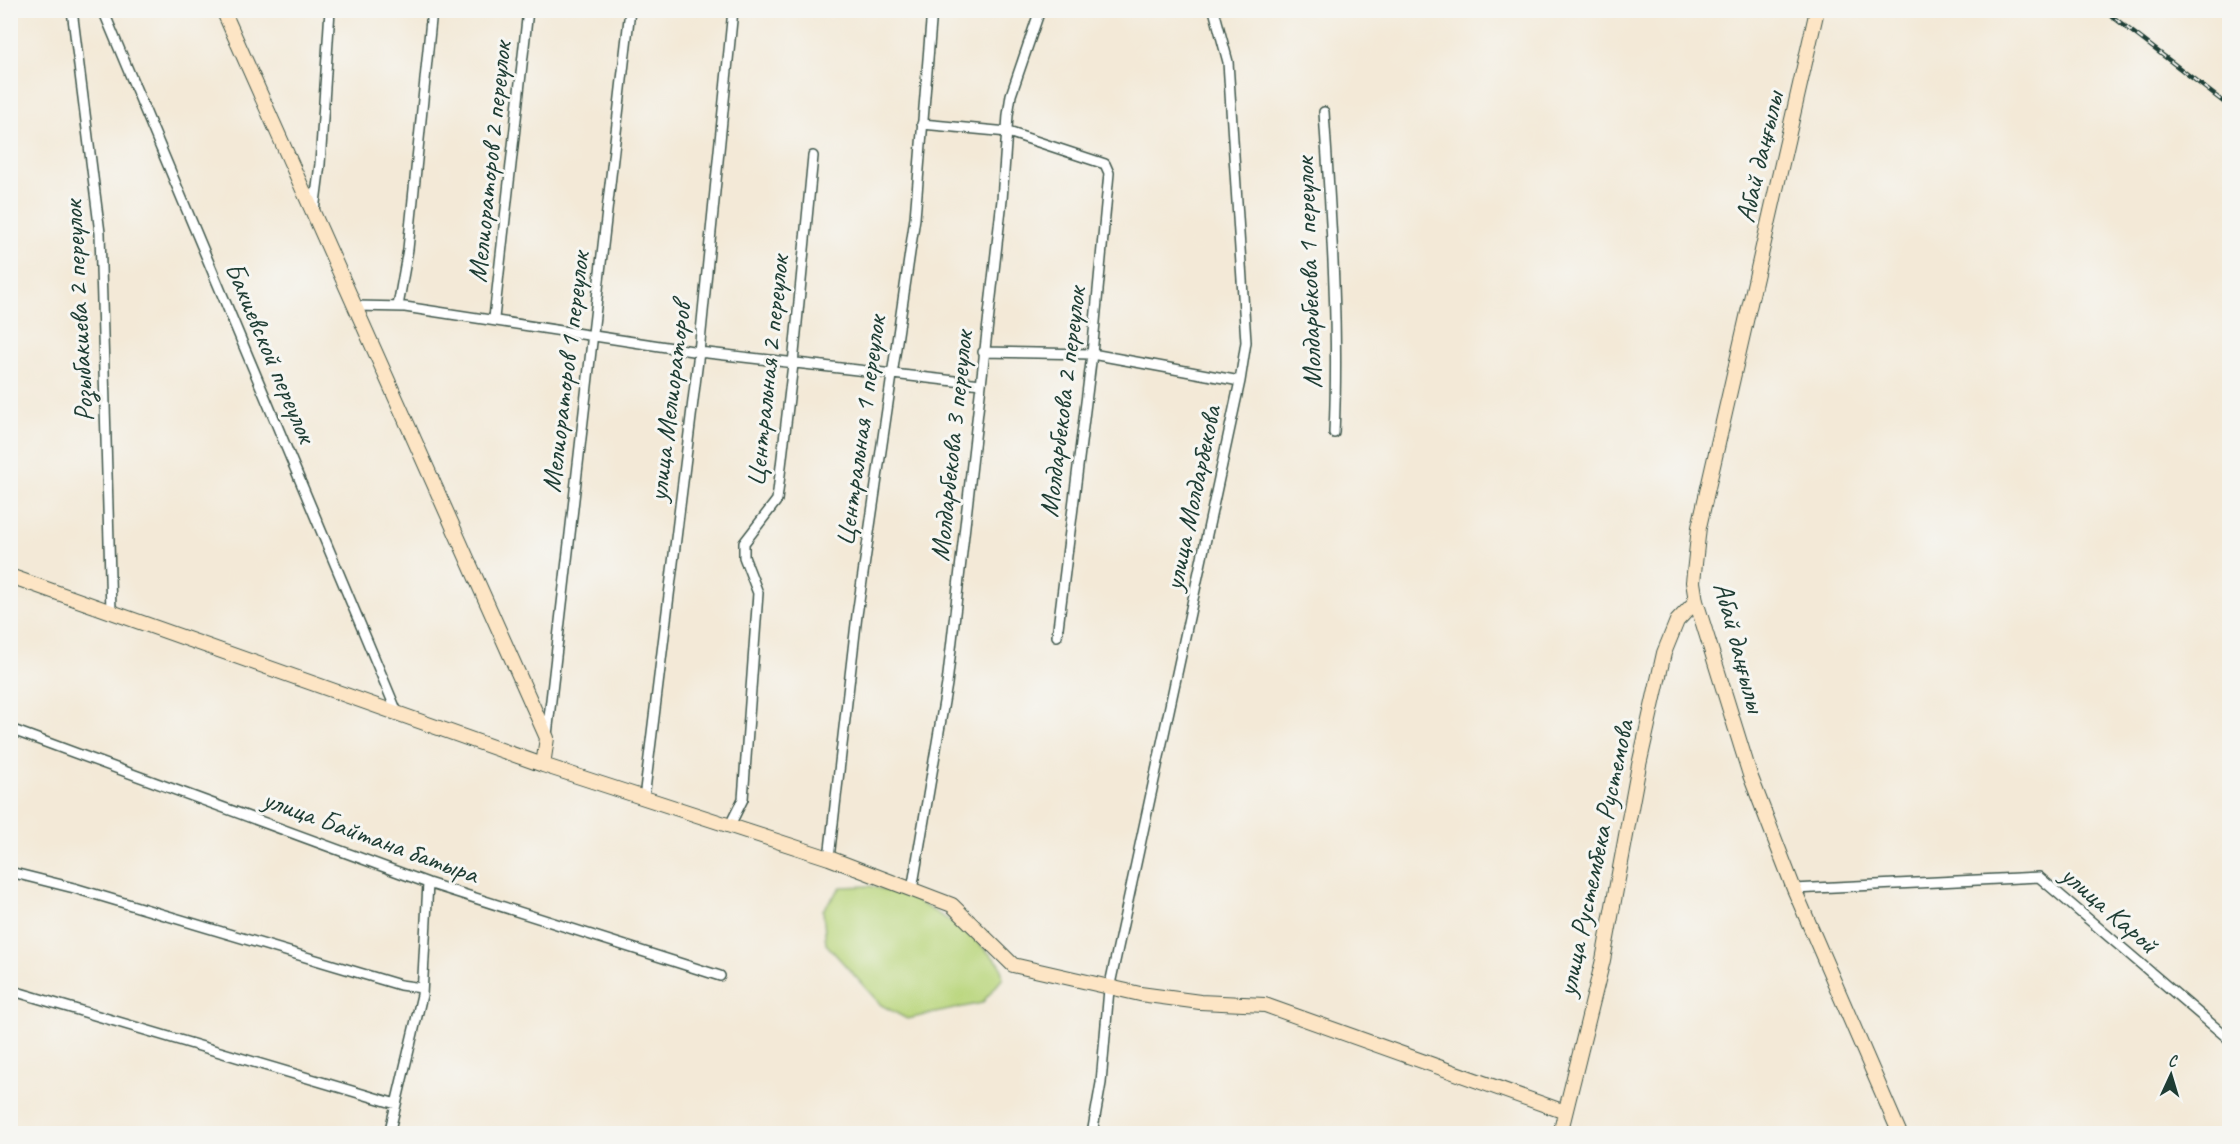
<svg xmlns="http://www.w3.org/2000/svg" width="2240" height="1144" viewBox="0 0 2240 1144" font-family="Caveat,sans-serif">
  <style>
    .green { fill: #bad67d; stroke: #6c8a58; stroke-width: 1.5 }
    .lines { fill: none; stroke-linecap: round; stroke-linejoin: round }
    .street-casing { stroke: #3f574c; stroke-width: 12 }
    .secondary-casing { stroke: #3f574c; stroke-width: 16 }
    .street { stroke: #fff; stroke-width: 9 }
    .secondary { stroke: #fde5c5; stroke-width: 14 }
    .rail-casing { stroke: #1f3d34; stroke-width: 4.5 }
    .rail { stroke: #f6f6f2; stroke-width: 2; stroke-dasharray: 7; stroke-linecap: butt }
    .labels { text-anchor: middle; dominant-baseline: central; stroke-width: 6; stroke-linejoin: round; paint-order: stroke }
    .street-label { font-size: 28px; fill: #1f3d34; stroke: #f6f6f2 }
  </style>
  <rect width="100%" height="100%" fill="#f6f6f2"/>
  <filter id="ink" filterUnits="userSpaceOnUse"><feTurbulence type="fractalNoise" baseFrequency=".0167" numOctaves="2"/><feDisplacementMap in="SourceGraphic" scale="12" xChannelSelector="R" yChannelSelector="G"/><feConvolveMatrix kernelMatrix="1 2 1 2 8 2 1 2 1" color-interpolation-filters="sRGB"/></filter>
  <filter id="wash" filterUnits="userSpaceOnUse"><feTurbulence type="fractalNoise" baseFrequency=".008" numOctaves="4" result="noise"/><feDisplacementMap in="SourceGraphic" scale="24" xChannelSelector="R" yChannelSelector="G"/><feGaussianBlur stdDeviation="1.35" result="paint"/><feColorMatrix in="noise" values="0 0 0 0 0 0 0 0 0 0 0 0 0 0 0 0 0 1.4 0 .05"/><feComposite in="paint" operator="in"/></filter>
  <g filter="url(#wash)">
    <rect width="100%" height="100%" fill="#f3e9d7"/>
    <!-- green -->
    <path class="green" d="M870 886 908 896 964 929 1000 964 1003 978 982 1003 907 1019 881 1005 826 944 823 910 841 887Z"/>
  </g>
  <g filter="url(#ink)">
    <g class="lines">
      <!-- street casing -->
      <g class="street-casing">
        <path id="street" d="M72 10 100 233 111 611
          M103 10 397 712
          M1324 112C1331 219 1339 325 1334 433
          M922 124 1008 132 1105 164 1109 173 1092 354 1057 636
          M314 211 320 164 330 10
          M355 306 405 307 699 352 981 384
          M398 306 408 249 432 10
          M494 318 528 10
          M983 352 1092 354 1240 381
          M10 729 428 883 720 976
          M547 735 630 10
          M644 798 699 352 733 10
          M730 825 743 799 758 593 744 557V543L777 500 793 364 813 156
          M829 858 857 615 915 218 932 10
          M10 872 74 888 400 985 422 988
          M1794 889 2039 877 2230 1040
          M912 890 947 684 1002 200 1008 115 1011 95 1040 10
          M10 990 396 1104
          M389 1134 422 995 428 883
          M1092 1134 1101 1083 1109 989 1240 381 1246 342 1228 62 1214 10"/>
      </g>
      <!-- secondary casing -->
      <g class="secondary-casing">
        <path id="secondary" d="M223 10 547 738 543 765
          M1817 10 1699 527 1693 582 1696 601 1750 775 1794 889 1900 1134
          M10 576 543 765 829 858 952 905 1013 965 1140 994 1200 1002 1265 1005 1565 1112
          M1560 1134 1603 960 1639 765 1664 653 1677 621 1696 601"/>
      </g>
      <!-- street -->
      <use href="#street" class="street"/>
      <!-- secondary -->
      <use href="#secondary" class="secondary"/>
      <!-- rail casing -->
      <g class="rail-casing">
        <path id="rail" d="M2104 10 2230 107"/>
      </g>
      <!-- rail -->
      <use href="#rail" class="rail"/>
    </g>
  </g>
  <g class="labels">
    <!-- street labels -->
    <g class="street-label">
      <text transform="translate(1759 157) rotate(-77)">Абай даңғылы</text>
      <text transform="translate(489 162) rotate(-84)">Мелиораторов 2 переулок</text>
      <text transform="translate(1308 273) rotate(-92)">Молдарбекова 1 переулок</text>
      <text transform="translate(78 311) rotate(-93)">Розыбакиева 2 переулок</text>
      <text transform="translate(271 352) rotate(67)">Бакиевской переулок</text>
      <text transform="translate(767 371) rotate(-84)">Центральная 2 переулок</text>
      <text transform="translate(565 372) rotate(-83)">Мелиораторов 1 переулок</text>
      <text transform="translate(669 402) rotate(-83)">улица Мелиораторов</text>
      <text transform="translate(1062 402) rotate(-83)">Молдарбекова 2 переулок</text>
      <text transform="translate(860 431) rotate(-82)">Центральная 1 переулок</text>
      <text transform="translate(951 446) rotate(-84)">Молдарбекова 3 переулок</text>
      <text transform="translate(1192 498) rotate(-78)">улица Молдарбекова</text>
      <text transform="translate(1740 647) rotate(75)">Абай даңғылы</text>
      <text transform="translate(371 836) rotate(20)">улица Байтана батыра</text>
      <text transform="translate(1595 858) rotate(-78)">улица Рустембека Рустемова</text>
      <text transform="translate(2110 909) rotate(41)">улица Карой</text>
    </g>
  </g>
  <!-- margin -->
  <rect width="2240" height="1144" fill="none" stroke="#f6f6f2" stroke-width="36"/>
  <!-- north arrow -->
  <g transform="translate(2171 1075) rotate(4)" stroke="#f6f6f2" stroke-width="4.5" paint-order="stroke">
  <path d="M0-4.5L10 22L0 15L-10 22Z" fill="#1f3d34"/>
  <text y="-9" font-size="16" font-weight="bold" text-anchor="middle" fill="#1f3d34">С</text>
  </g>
</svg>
